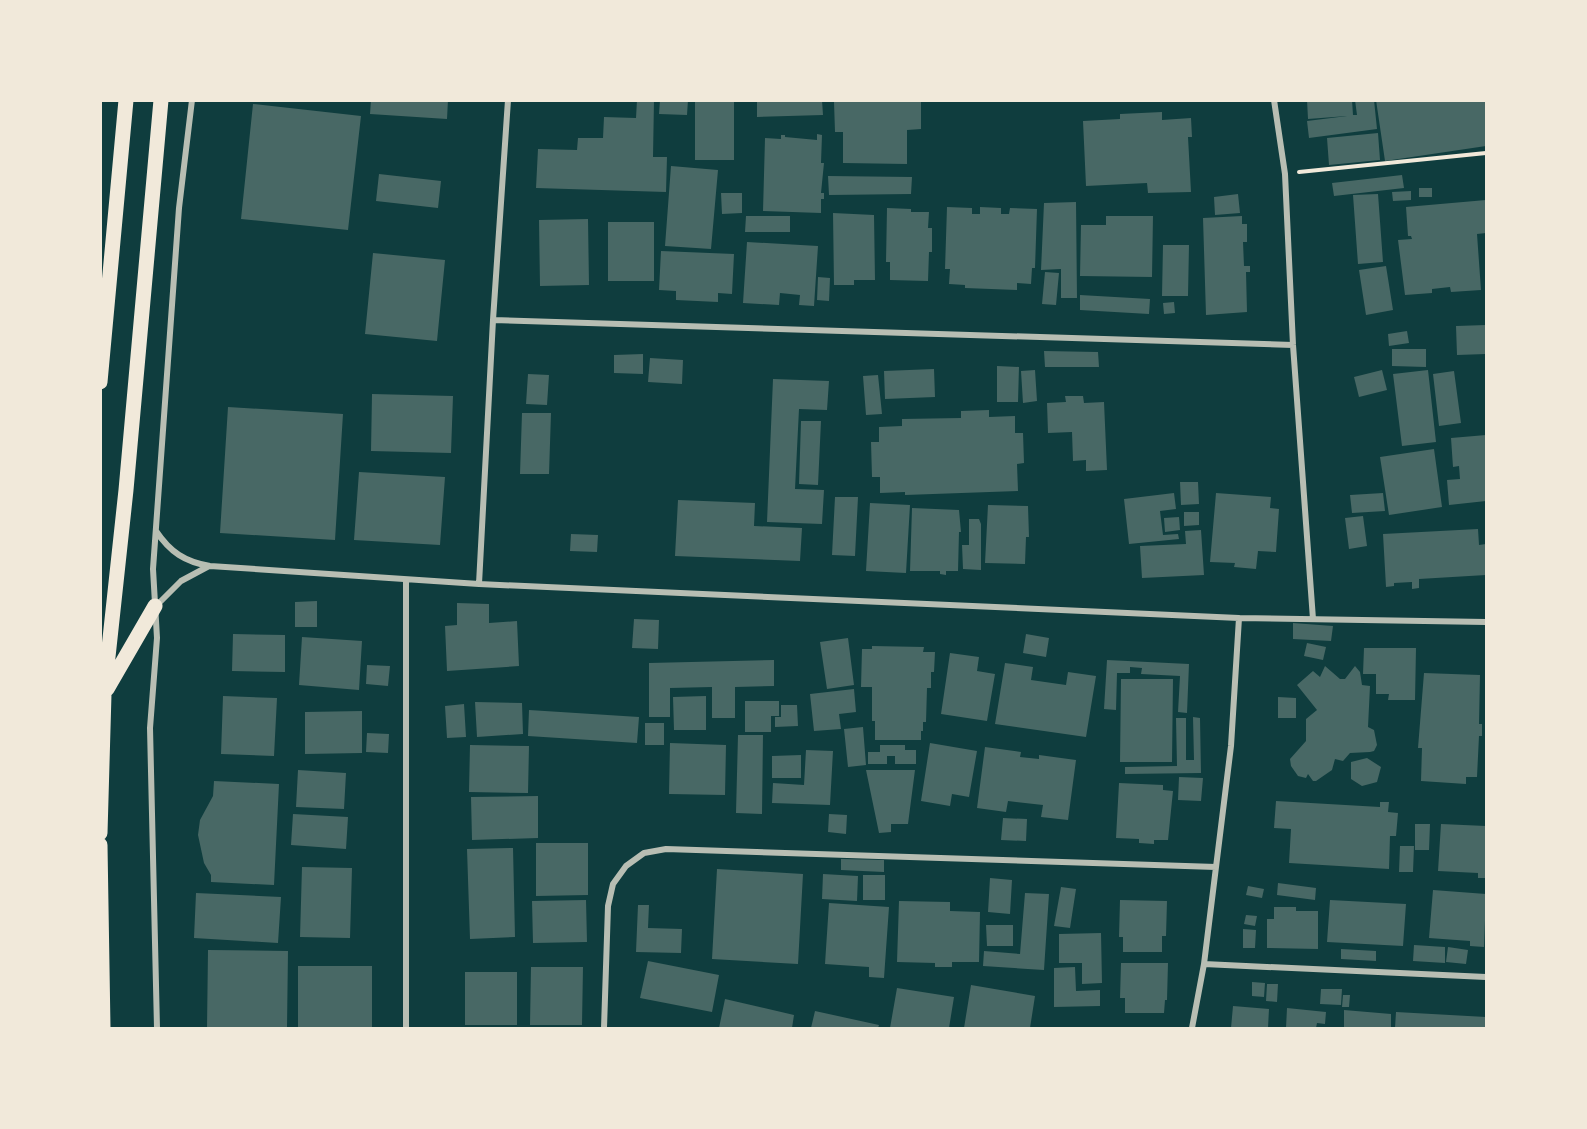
<svg xmlns="http://www.w3.org/2000/svg" width="1587" height="1129" viewBox="0 0 1587 1129" font-family="Raleway,sans-serif">
  <style>
    .building { fill: #486865 }
    .lines { fill: none; stroke-linecap: round; stroke-linejoin: round }
    .path { stroke: #f1e9da; stroke-width: 4 }
    .minor { stroke: #b8beb3; stroke-width: 6 }
    .primary { stroke: #f1e9da; stroke-width: 15 }
  </style>
  <rect width="100%" height="100%" fill="#0f3d3e"/>
  <!-- building -->
  <path class="building" d="M371 100H448L447 119 370 114Z
    M637 100H654L653 157H667L666 192 536 188 538 149 577 150 578 138H603L604 117 636 118Z
    M660 100H688L687 115 659 114Z
    M695 100H734V160H695Z
    M757 100H822L823 115 757 117Z
    M869 100H921V129L907 130V164L843 163V132H835L834 102H869Z
    M1307 100H1352L1353 115H1357L1355 100H1374L1377 129 1309 138 1307 121 1347 116 1308 119Z
    M1376 100H1486V146L1385 161Z
    M253 104 361 116 348 230 241 219Z
    M1162 112V120L1191 118 1192 137H1188L1191 192 1148 193 1147 183 1086 186 1083 121 1120 119V114Z
    M1378 133 1380 160 1329 165 1327 138Z
    M817 134 822 135 821 163H824L821 193H824V199H821V213L763 211 765 138 781 139V135H785V137L817 140Z
    M671 166 718 170 711 249 665 246Z
    M379 174 441 181 438 208 376 201Z
    M1402 175 1404 188 1334 196 1332 183Z
    M828 176 912 177 911 194 829 195Z
    M1419 188H1432V197H1419Z
    M1411 191V200L1393 201 1392 192Z
    M721 193H742V213L722 214Z
    M1238 194 1240 213 1215 215 1214 197Z
    M1378 194 1383 262 1358 264 1353 195Z
    M1486 200V233L1477 234 1481 290 1451 292 1450 287 1432 289V293L1405 295 1398 240 1412 239 1411 236H1408L1406 207Z
    M1076 202 1077 298H1061V269L1041 270 1044 203Z
    M947 207 972 208V214H980V207L1001 208V214H1009L1010 208 1037 209 1035 268H1032L1031 284 1017 283V290L965 288V285L949 284 950 269H945Z
    M887 208 911 209V212H929L928 228H932V252H929L928 281 890 280V262H886Z
    M833 213 874 215 875 280H854V285H834Z
    M746 216H790V232H745Z
    M1106 216H1153L1152 277 1080 276 1081 225H1106Z
    M1242 216V224H1247V242H1243L1244 266H1250V272H1246L1247 312 1206 315 1203 218Z
    M588 219 589 285 540 286 539 220Z
    M608 222H654V281H608Z
    M747 242 818 246 814 306 799 305 800 295 780 293 779 305 743 303Z
    M1163 245H1189L1188 296H1162Z
    M661 251 734 254 732 294 718 293V302L676 300V291L659 290Z
    M373 253 445 260 437 341 365 334Z
    M1386 266 1393 310 1366 315 1359 270Z
    M1045 272 1059 273 1056 305 1042 304Z
    M818 277 830 278 829 301 817 300Z
    M1080 295 1150 299 1149 314 1080 310Z
    M1174 302 1175 313 1164 314 1163 303Z
    M1486 325V354L1457 355 1456 326Z
    M1407 331 1409 343 1389 346 1388 334Z
    M1392 349H1426V367L1392 366Z
    M1044 351 1098 352 1099 367H1045Z
    M643 354V374L614 373V355Z
    M650 358 683 360 682 384 648 382Z
    M997 366 1019 367 1018 402H997Z
    M934 369 935 397 885 399 884 371Z
    M1035 370 1037 401 1023 403 1021 371Z
    M1382 370 1387 390 1359 397 1354 377Z
    M1428 370 1436 442 1402 446 1393 374Z
    M1454 371 1461 423 1439 426 1433 374Z
    M528 374 549 375 547 405 526 404Z
    M878 375 882 414 866 415 863 376Z
    M773 379 829 381 827 410 799 409 795 489 824 490 822 524 767 522Z
    M372 394 453 396 451 453 371 451Z
    M1065 396H1083L1084 403 1104 402 1107 470 1086 471V460L1073 461 1072 432 1048 433 1047 403 1066 402Z
    M228 407 343 414 335 540 220 533Z
    M989 410V417L1015 416V433H1023L1024 463 1017 464 1018 491 905 495V492L880 493V477H872L871 442H879V427L902 426V419L961 418V411Z
    M522 413H551L549 474H520Z
    M801 421H821L818 485 799 484Z
    M1486 435V501L1449 505 1447 480 1460 479 1459 466 1453 467 1451 438Z
    M1434 449 1442 507 1389 515 1380 457Z
    M359 472 445 477 440 545 354 540Z
    M1180 482H1198L1199 504 1181 505Z
    M1174 493 1176 509 1160 511 1163 535 1178 534 1179 539 1129 544 1124 499Z
    M1216 493 1271 497 1270 508 1279 509 1276 552 1258 551 1256 569 1234 567 1235 563 1210 562Z
    M1383 493 1385 511 1352 513 1350 495Z
    M835 497H858L855 556 832 555Z
    M678 500 755 503 754 526 802 528 800 561 675 556Z
    M870 503 910 505 906 573 866 571Z
    M988 505 1028 506 1029 537H1026L1025 564 985 563Z
    M912 508 959 510 961 532H959L958 571H946V575L940 574V571H910Z
    M1184 512H1199V525L1184 526Z
    M1363 516 1367 546 1349 549 1345 518Z
    M1179 517 1180 530 1165 532 1164 518Z
    M969 519H979L981 524V570L963 569 962 545H969Z
    M1478 529 1479 545 1486 544V575L1419 579V588L1412 589V582L1394 583V586L1386 587 1383 534Z
    M1201 530 1204 575 1142 578 1140 546 1186 544 1185 531Z
    M571 534 598 535 597 552 570 551Z
    M317 601V627H295V602Z
    M457 603 489 604V623L517 621 519 666 447 671 445 626 457 625Z
    M634 619 659 620 658 649 632 648Z
    M1293 623 1333 626 1331 641 1293 639Z
    M233 634 285 635V672L232 671Z
    M1026 634 1049 638 1046 657 1023 653Z
    M302 637 362 641 359 690 299 685Z
    M848 638 854 685 827 689 820 642Z
    M1307 643 1326 647 1323 660 1304 656Z
    M872 646 924 647 923 652H935L934 672H931V688H927L926 722H923V731H921V740H875V721H872V687H861L862 649H872Z
    M1364 648H1416L1415 700H1388L1389 694H1376V674H1363Z
    M950 653 979 657 977 671 995 674 987 721 941 714Z
    M774 660V686L735 687V718H712V687L670 688V717H649V663Z
    M1107 660 1189 664 1187 713 1178 712 1180 676 1141 674 1142 668 1130 667V673H1117L1116 710 1104 709Z
    M1005 663 1033 667 1031 680 1066 685 1068 672 1096 676 1086 737 995 724Z
    M367 665 390 666 388 686 366 684Z
    M1325 666 1340 679H1345L1355 666 1360 672 1362 685 1370 686 1368 727 1374 730 1377 745 1374 751 1370 752 1350 753 1343 761 1335 759 1332 770 1316 781H1313L1308 774 1306 778 1298 776 1291 766 1290 759 1306 741V719L1317 710 1297 685 1313 671 1320 677Z
    M1424 673 1480 675 1479 724H1482V736H1479L1477 777H1466V784L1421 781 1422 748H1418Z
    M1121 679H1173L1172 762H1120Z
    M854 689 856 712 839 714 841 729 814 731 810 694Z
    M223 696 277 698 274 756 221 754Z
    M706 696V730H674L673 697Z
    M1278 697 1296 698V718H1278Z
    M745 701H779V716H771V732H745Z
    M475 702 522 703 523 734 477 737Z
    M464 704 466 737 447 738 445 706Z
    M781 705H797L798 726 775 727V717H781Z
    M529 710 639 717 637 743 528 736Z
    M362 711V753L305 754V712Z
    M1193 717 1200 718 1201 773 1125 774V767L1177 766 1176 718H1186V760H1194Z
    M645 723H664V745H645Z
    M863 727 866 765 848 767 844 729Z
    M367 733 389 734 388 753 366 752Z
    M738 735H763L762 814 736 813Z
    M670 743 726 745 725 795 669 794Z
    M930 743 977 751 969 797 952 794 950 806 921 801Z
    M470 745 529 746 528 793 469 792Z
    M880 745H905V750H916V764H895V756H887V764H868V752H880Z
    M985 747 1021 752 1020 757 1039 759V755L1076 760 1068 820 1041 817 1043 805 1008 801 1006 812 977 808Z
    M806 750 833 751 830 805 772 803 773 783 804 785Z
    M801 755V778H772V756Z
    M1367 758 1381 767 1377 782 1362 786 1351 779V762Z
    M298 770 346 773 344 809 296 807Z
    M866 770H915L908 824H891V832L879 833Z
    M1179 777 1203 778 1201 801 1178 800Z
    M214 781 279 784 274 885 211 882V875L204 863 198 835 200 820 213 796Z
    M1119 783 1163 785V790L1173 791 1168 840H1154V844L1139 843V839L1116 838Z
    M538 796V838L472 840 471 797Z
    M1276 801 1380 807V802H1389L1388 812 1398 813 1396 836H1390L1389 869 1289 863 1291 829 1274 828Z
    M293 814 348 817 346 849 291 845Z
    M829 814 847 815 846 834 828 832Z
    M1003 818 1027 819 1026 841 1001 840Z
    M1415 824H1430L1429 850H1415Z
    M1441 824 1486 826V878H1478V873L1438 871Z
    M536 843H588V895L536 896Z
    M1400 846H1414L1413 872H1399Z
    M513 848 515 937 470 939 467 849Z
    M841 859 884 860V872L841 870Z
    M302 867 352 868 350 938 300 937Z
    M717 869 803 874 798 964 712 959Z
    M823 874 858 876 857 901 822 899Z
    M863 875H885V900H863Z
    M990 878 1012 880 1010 914 988 912Z
    M1278 883 1316 888 1315 900 1277 895Z
    M1248 886 1264 889 1262 898 1246 895Z
    M1061 887 1076 889 1070 928 1054 926Z
    M1433 890 1486 894 1484 947 1470 946V941L1429 938Z
    M196 893 281 897 278 943 194 938Z
    M1025 893 1049 894 1044 970 983 966 984 951 1020 954Z
    M586 900 587 942 533 943 532 901Z
    M1120 900 1167 901 1166 936H1162V952H1123V937H1119Z
    M1330 900 1406 904 1403 946 1327 942Z
    M899 901 950 902V911L980 912 979 962H952V967H935V963L897 962Z
    M829 903 889 907 884 978 869 977V967L825 964Z
    M638 905H649L648 928 682 929 681 953 636 952Z
    M1274 907H1296V911H1318V949L1267 948V919H1274Z
    M1246 915 1257 916 1255 926 1244 924Z
    M986 925H1013V946H987Z
    M1243 929 1256 930 1255 948H1243Z
    M1101 933 1102 983 1082 984V963H1059V934Z
    M1414 945 1445 947V963L1413 961Z
    M1448 947 1468 950 1466 964 1446 962Z
    M1341 949 1376 951V961L1341 959Z
    M208 950 288 951 287 1028H207Z
    M648 961 719 975 712 1012 640 998Z
    M1121 963H1168L1167 1000H1165L1164 1013H1125V998H1120Z
    M298 966H372V1028H298Z
    M531 967H583L582 1025H530Z
    M1075 967 1076 991 1100 990V1006L1054 1007V968Z
    M465 972H517V1025H465Z
    M1252 982 1265 983 1264 997 1252 996Z
    M1267 984H1278L1277 1002 1266 1001Z
    M971 985 1035 996 1030 1028H964Z
    M897 988 954 997 949 1028H890Z
    M1321 989H1342L1341 1005 1320 1004Z
    M1343 995H1350L1349 1007H1342Z
    M725 999 794 1015 792 1028H719Z
    M1233 1006 1269 1009 1268 1028H1231Z
    M1287 1008 1326 1012 1325 1024 1317 1023 1316 1028H1286Z
    M1344 1010 1391 1014V1028H1344Z
    M815 1011 879 1025 878 1028H811Z
    M1396 1012 1486 1017V1028H1395Z"/>
  <g class="lines">
    <!-- path -->
    <path class="path" d="M1299 172 1486 153"/>
    <!-- minor -->
    <path class="minor" d="M1274 100 1285 174 1293 345 1313 619
      M493 320 1293 345
      M156 531C170 552 185 562 210 566L479 584 1239 618 1486 622
      M406 580V1028
      M479 584 493 320 508 100
      M156 606 181 581 209 566
      M1204 964 1486 977
      M157 1028 150 728 157 638 153 569 179 208 192 100
      M604 1028 608 906 613 884 626 866 644 853 666 849 1216 867
      M1192 1028 1204 964 1231 746 1239 618"/>
    <!-- primary -->
    <path class="primary" d="M100 382 126 100
      M107 689 155 606
      M100 833 104 694 126 490 161 100
      M100 845 103 1028"/>
  </g>
  <!-- border -->
  <rect width="1587" height="1129" fill="none" stroke="#f1e9da" stroke-width="204"/>
</svg>
